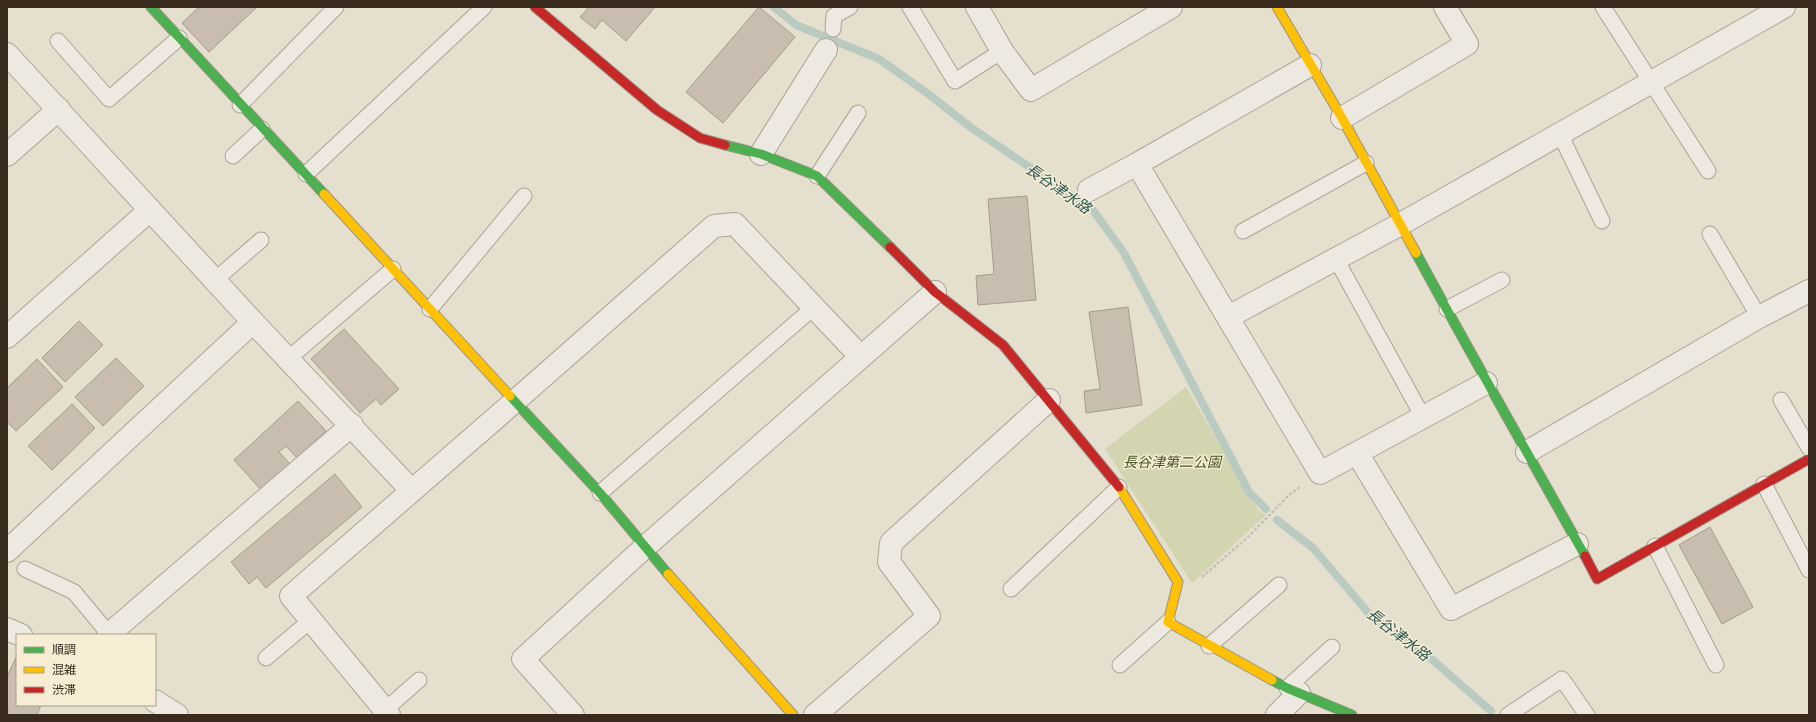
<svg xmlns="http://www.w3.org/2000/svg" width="1816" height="722" viewBox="0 0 1816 722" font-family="'PT Serif','Noto Sans JP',serif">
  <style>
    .green { fill: #d3d5b0 }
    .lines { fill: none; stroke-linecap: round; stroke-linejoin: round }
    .stream { stroke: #b9cbc0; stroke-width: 8 }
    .building { fill: #c9bdaf; stroke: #a59b8d }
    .lane-casing { stroke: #aaa497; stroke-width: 17 }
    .street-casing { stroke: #aaa497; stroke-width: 24 }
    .fast-casing { stroke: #9a9387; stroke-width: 11 }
    .slow-casing { stroke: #9a9387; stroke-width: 11 }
    .jam-casing { stroke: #9a9387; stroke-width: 11 }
    .path { stroke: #c6c0b7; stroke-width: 2.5; stroke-dasharray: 3 2; stroke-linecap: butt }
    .lane { stroke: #ede9e0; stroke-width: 15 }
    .street { stroke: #ede9e0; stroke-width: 22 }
    .fast { stroke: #4caf50; stroke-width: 9 }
    .slow { stroke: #ffc107; stroke-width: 9 }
    .jam { stroke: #c62828; stroke-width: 9 }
    .labels { text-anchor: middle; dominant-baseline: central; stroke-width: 3; stroke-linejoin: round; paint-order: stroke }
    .park-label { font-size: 14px; font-style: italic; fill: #485625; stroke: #f6edd4 }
    .water-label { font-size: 15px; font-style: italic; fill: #2e5958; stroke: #f6edd4 }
  </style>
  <rect width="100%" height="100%" fill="#e5dfce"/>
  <!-- green -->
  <path class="green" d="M1186 387 1258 510 1266 515 1192 583 1105 449Z"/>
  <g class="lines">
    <!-- stream -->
    <path class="stream" d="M774 7 796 25 879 59 927 93 973 129 1093 210 1124 253 1249 492 1266 509
      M1277 520 1313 548 1372 617 1428 656 1491 711"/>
  </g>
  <!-- building -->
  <path class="building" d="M199 7H257L209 52 182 23Z
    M589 7H655L626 41 602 20 595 29 580 17Z
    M759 7 795 37 723 123 686 92Z
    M1027 196 1036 300 978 305 976 276 994 274 988 199Z
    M1128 307 1142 405 1086 413 1084 391 1100 389 1089 312Z
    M79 321 103 345 65 382 42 358Z
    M344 329 399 389 381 405 376 399 360 413 311 359Z
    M116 358 144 386 103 426 75 397Z
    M37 359 63 387 16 431 7 422V388Z
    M298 401 326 431 297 458 286 446 279 452 290 464 262 491 234 460Z
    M72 404 95 428 52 470 28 446Z
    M335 474 362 507 266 588 257 577 249 584 231 562Z
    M1710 527 1753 607 1722 624 1679 545Z
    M16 657 17 705H41L37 715H7V677Z"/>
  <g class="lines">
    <!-- lane casing -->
    <g class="lane-casing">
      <path id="lane" d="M910 7 955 81 1002 51
        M1603 7 1708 171
        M833 29 834 16 850 7
        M58 41 109 99 179 38
        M240 105 336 7
        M1560 134 1602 221
        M233 156 262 129
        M306 174 484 7
        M817 176 858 113
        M1243 231 1366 163
        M1710 234 1759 317
        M1336 259 1423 417
        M215 280 261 240
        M430 309 524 196
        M1447 309 1502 280
        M288 359 393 269
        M1781 400 1809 448
        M1764 484 1809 570
        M600 493 813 308
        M1655 546 1716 665
        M25 569 74 592 109 634
        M1011 589 1119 487
        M1209 646 1279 585
        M266 658 311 620
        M1120 665 1168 622
        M1287 688 1332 647
        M385 710 419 680
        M1508 715 1562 679 1587 715"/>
    </g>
    <!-- street casing -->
    <g class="street-casing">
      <path id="street" d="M977 7 1002 51 1031 90 1171 7
        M7 54 253 322 412 491
        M1310 65 1137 164 1320 473 1486 383
        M1342 118 1467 44 1445 7
        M761 154 826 50
        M7 155 59 109
        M1089 190 1137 164
        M1228 317 1399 225 1784 7
        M7 337 150 210
        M1527 452 1759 317 1809 291
        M1357 453 1451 609 1577 544
        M7 551 253 322
        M7 629 21 635
        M108 635 352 425
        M155 701 177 715
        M389 715 291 596 514 402 714 226 735 224 861 357
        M573 715 523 659 645 547 935 292
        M815 715 929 616 889 562 891 543 1049 400
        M1277 715 1299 693"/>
    </g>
    <!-- fast casing -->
    <g class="fast-casing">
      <path id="fast" d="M151 7 324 194
        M725 145 761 154 817 176 890 247
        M1416 253C1471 355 1529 455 1585 556
        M510 396 600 493 668 574
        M1272 680 1287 688 1352 715"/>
    </g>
    <!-- slow casing -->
    <g class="slow-casing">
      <path id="slow" d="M1277 7 1342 118 1416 253
        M324 194 510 396
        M1119 487 1178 582 1168 622 1272 680
        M668 574 793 715"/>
    </g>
    <!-- jam casing -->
    <g class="jam-casing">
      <path id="jam" d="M535 7 657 110 700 138 725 145
        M890 247 935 292 1003 345 1119 487
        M1585 556 1597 579 1809 459"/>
    </g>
    <!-- path -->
    <path class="path" d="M1202 577 1248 537 1289 495 1300 487"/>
    <!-- lane -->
    <use href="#lane" class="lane"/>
    <!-- street -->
    <use href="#street" class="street"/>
    <!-- fast -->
    <use href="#fast" class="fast"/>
    <!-- slow -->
    <use href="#slow" class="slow"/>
    <!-- jam -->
    <use href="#jam" class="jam"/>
  </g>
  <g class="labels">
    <!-- park labels -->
    <g class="park-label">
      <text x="1172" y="461">長谷津第二公園</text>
    </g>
    <!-- water labels -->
    <g class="water-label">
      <text transform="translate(1059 188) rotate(35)">長谷津水路</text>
      <text transform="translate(1399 634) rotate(38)">長谷津水路</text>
    </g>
  </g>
  <!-- border -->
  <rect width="1816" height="722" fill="none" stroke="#392c1e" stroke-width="16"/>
  <!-- legend -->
  <rect x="16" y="634" width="140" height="72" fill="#f6edd4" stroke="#aaa08b"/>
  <rect x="24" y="647" width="20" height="6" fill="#4caf50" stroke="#aaa08b"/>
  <text x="52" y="654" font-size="12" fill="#392c1e">順調</text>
  <rect x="24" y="667" width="20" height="6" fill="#ffc107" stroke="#aaa08b"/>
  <text x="52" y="674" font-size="12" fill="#392c1e">混雑</text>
  <rect x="24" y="687" width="20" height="6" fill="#c62828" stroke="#aaa08b"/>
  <text x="52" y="694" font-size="12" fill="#392c1e">渋滞</text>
</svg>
